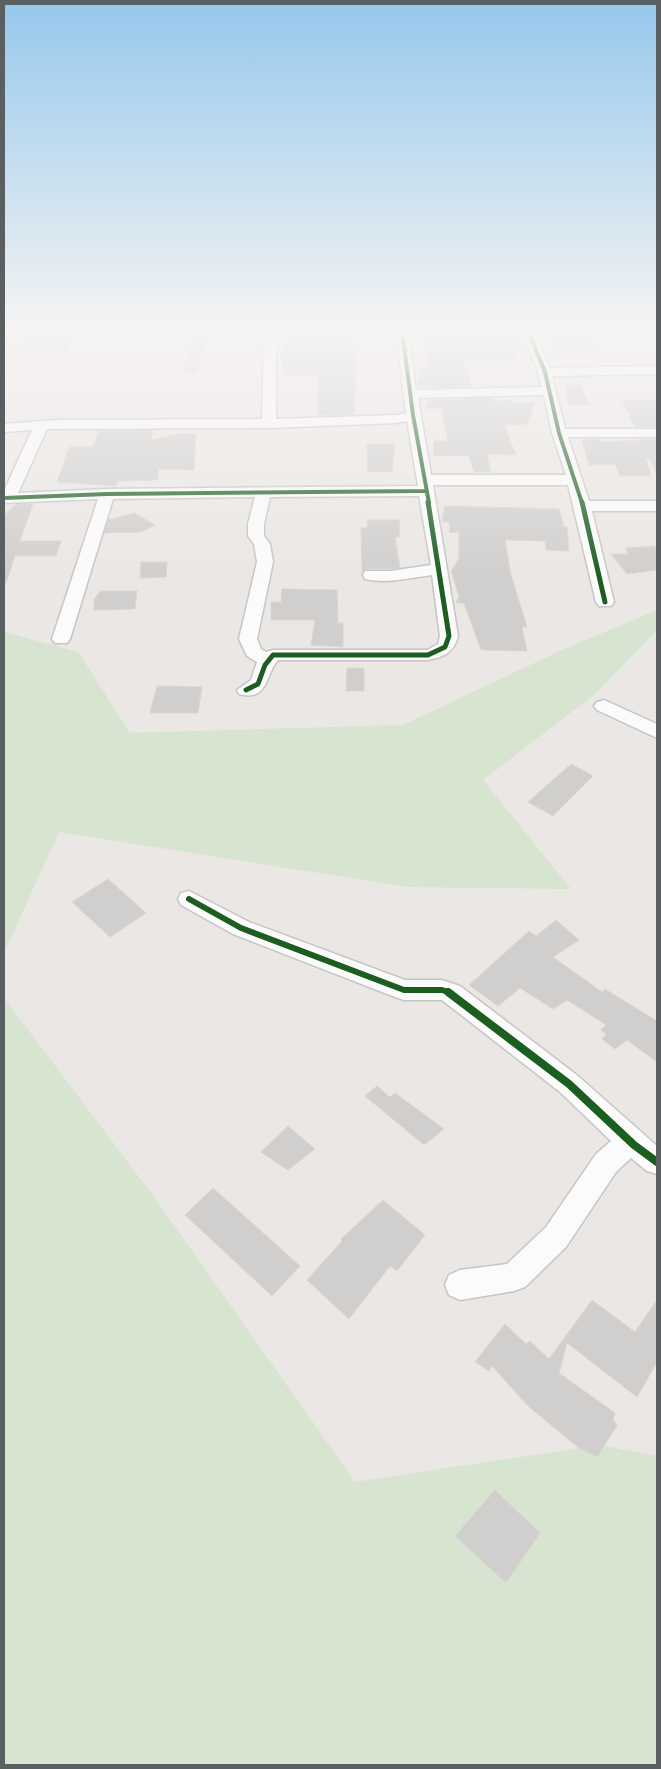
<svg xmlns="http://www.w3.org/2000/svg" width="661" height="1769" viewBox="0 0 661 1769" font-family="Figtree,sans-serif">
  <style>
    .green { fill: #d6e4d0 }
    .building { fill: #d1cfcd; stroke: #d9d6d3 }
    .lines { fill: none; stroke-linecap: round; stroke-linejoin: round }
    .minor-casing { stroke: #c5c5c5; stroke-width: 3 }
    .minor { fill: #fcfbfb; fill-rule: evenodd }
    .cycleway-far3-casing { stroke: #fff; stroke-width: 5.5 }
    .cycleway-far2-casing { stroke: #fff; stroke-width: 8 }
    .cycleway-far1-casing { stroke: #fff; stroke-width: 9 }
    .cycleway-casing { stroke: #fff; stroke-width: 11 }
    .cycleway-far3 { stroke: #1b5e20; stroke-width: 4 }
    .cycleway-far2 { stroke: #1b5e20; stroke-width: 5 }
    .cycleway-far1 { stroke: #1b5e20; stroke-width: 6 }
    .cycleway { stroke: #1b5e20; stroke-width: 8 }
  </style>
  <rect width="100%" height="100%" fill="#eae7e4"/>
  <!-- green -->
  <path class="green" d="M657 610V630L595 694 483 780 571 889 409 887 59 832 4 953V632L78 652 130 733 403 725 562 650Z
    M4 998 154 1197 355 1482 600 1445 657 1456V1765H4Z"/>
  <!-- building -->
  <path class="building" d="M54 331H72L71 334H75L64 353H35L38 348 13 349 15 345 20 344 25 333 54 334Z
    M195 331H207L197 373H182Z
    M287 331H331L330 334H350L356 365 354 415H317L319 376H284L281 360Z
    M421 331H518L519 350H514L515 361H464L471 387 430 388V385L417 386 420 369H429Z
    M563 332H588L594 350 555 353 549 336H565Z
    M566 385H581L589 405H569Z
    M492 398 493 401 511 400 512 403H534L528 424 504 425 516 455 487 454 491 472H474L469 456H434V441H448L441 408 426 409 428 400Z
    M622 400H657V427H635Z
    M153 430 151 440 182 433 196 434 194 470 159 469 157 480 118 481 116 486 57 482 69 447H93L98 431Z
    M601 439 602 442 657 439V474L650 459H646L651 476H620L615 464 589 465 582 440Z
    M367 444H395L392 472H368Z
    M16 504H33L20 541H61L56 556H15L6 583 4 582V515Z
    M445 506 559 509 564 527H567L569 551 546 550 545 541 505 540 511 575 527 627H522L527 651 481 650 464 603H456L459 596 451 571 459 559V532L450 533 449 522H442Z
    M134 513 155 525 141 532 104 533 108 520Z
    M368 520H400L399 537H395L400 568 365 569 362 572 361 528H367Z
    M655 546 657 553V570L627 574 611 554H628L626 548Z
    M141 562H167L166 577 140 578Z
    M282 589 337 590 338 623H343V647L311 645 315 620H271V602H281Z
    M100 591H137L135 609 94 610V600Z
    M347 668H364V691H346Z
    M157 686 202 687 198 713H150Z
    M571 764 593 776 553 816 528 802Z
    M108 879 146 913 110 937 72 902Z
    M556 920 579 940 553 957 602 992 605 989 657 1021V1062L627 1040 615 1049 602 1039 606 1034 601 1030 606 1025 567 1000 553 1009 520 988 498 1006 469 985 529 931 536 936Z
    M377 1086 390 1097 395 1093 444 1129 424 1145 365 1096Z
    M288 1126 315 1149 288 1170 261 1152Z
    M213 1188 300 1266 272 1296 185 1215Z
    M383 1200 425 1235 397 1271 390 1266 349 1319 307 1280 342 1241 341 1239Z
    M592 1300 635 1332 657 1300V1362L637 1397 567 1343 559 1373 615 1413 613 1419 617 1426 597 1457 579 1448 529 1407 492 1366 489 1371 475 1362 505 1324 526 1344 530 1341 549 1359Z
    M495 1490 540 1533 506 1583 455 1536Z"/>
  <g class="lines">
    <!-- minor casing -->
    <g class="minor-casing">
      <path id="minor" d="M12 331H24L18 343H10L8 340Z
        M264 331H276V419L396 415 406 413 396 331H408L416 390 542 387 538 372 522 331H534L550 368 657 366V374L552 376 565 429H657V437H568L589 501H657V511H592L614 602 611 606H599L596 602 568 485H433L458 636C454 653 443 657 428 660H278C265 674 269 702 239 694L237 690 251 680 257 662 247 656 239 639 257 562 254 544 248 536V524L255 497 113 499 70 639 67 643H55L52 639 98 499 4 503V491L32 430 4 432V424L56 420 262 419ZM544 395 552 433 566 475H431L418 398ZM407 421 418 486 107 489 18 493 47 429 269 428 396 423ZM419 496 431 565 390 571H365L363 575 365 579C387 584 410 578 432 575L440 636 438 644 427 650H273L266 652 261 649 257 639 273 562 270 544 264 536V524L270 497Z
        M604 700 657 724V738L597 710 594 706 597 702Z
        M189 891 249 922 405 980H442L460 986 578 1076 657 1146V1174L647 1171 631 1158 616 1172 566 1247 525 1287 514 1291 460 1300 449 1295 445 1285 449 1275 460 1270 507 1264 546 1227 596 1154 611 1141 560 1092 442 1000H404L395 997 233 934 181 905 178 899 181 893Z"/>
    </g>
    <!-- minor -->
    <use href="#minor" class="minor"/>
    <!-- cycleway-far3 casing -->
    <g class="cycleway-far3-casing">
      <path id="cycleway-far3" d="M402 331 413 415 429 503
        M528 331 545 372 559 433 582 503
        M4 498 107 494 425 491"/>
    </g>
    <!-- cycleway-far2 casing -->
    <g class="cycleway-far2-casing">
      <path id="cycleway-far2" d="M582 502 605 602
        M246 690 258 684 265 665 273 655H428L445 647 449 636 428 502"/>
    </g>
    <!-- cycleway-far1 casing -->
    <g class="cycleway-far1-casing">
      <path id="cycleway-far1" d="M189 899 241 928 404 990H442L451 993"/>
    </g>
    <!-- cycleway casing -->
    <g class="cycleway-casing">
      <path id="cycleway" d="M448 992 569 1084 634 1145 657 1162"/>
    </g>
    <!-- cycleway-far3 -->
    <use href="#cycleway-far3" class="cycleway-far3"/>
    <!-- cycleway-far2 -->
    <use href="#cycleway-far2" class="cycleway-far2"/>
    <!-- cycleway-far1 -->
    <use href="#cycleway-far1" class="cycleway-far1"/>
    <!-- cycleway -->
    <use href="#cycleway" class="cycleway"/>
  </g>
  <!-- sky -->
  <linearGradient id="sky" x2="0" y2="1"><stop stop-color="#95c8ec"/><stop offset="0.57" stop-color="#f6f4f3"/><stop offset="1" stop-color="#f6f4f3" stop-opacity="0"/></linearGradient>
  <rect width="661" height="578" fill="url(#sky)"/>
  <!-- border -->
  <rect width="661" height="1769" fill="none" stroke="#5a5f61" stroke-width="10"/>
</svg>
